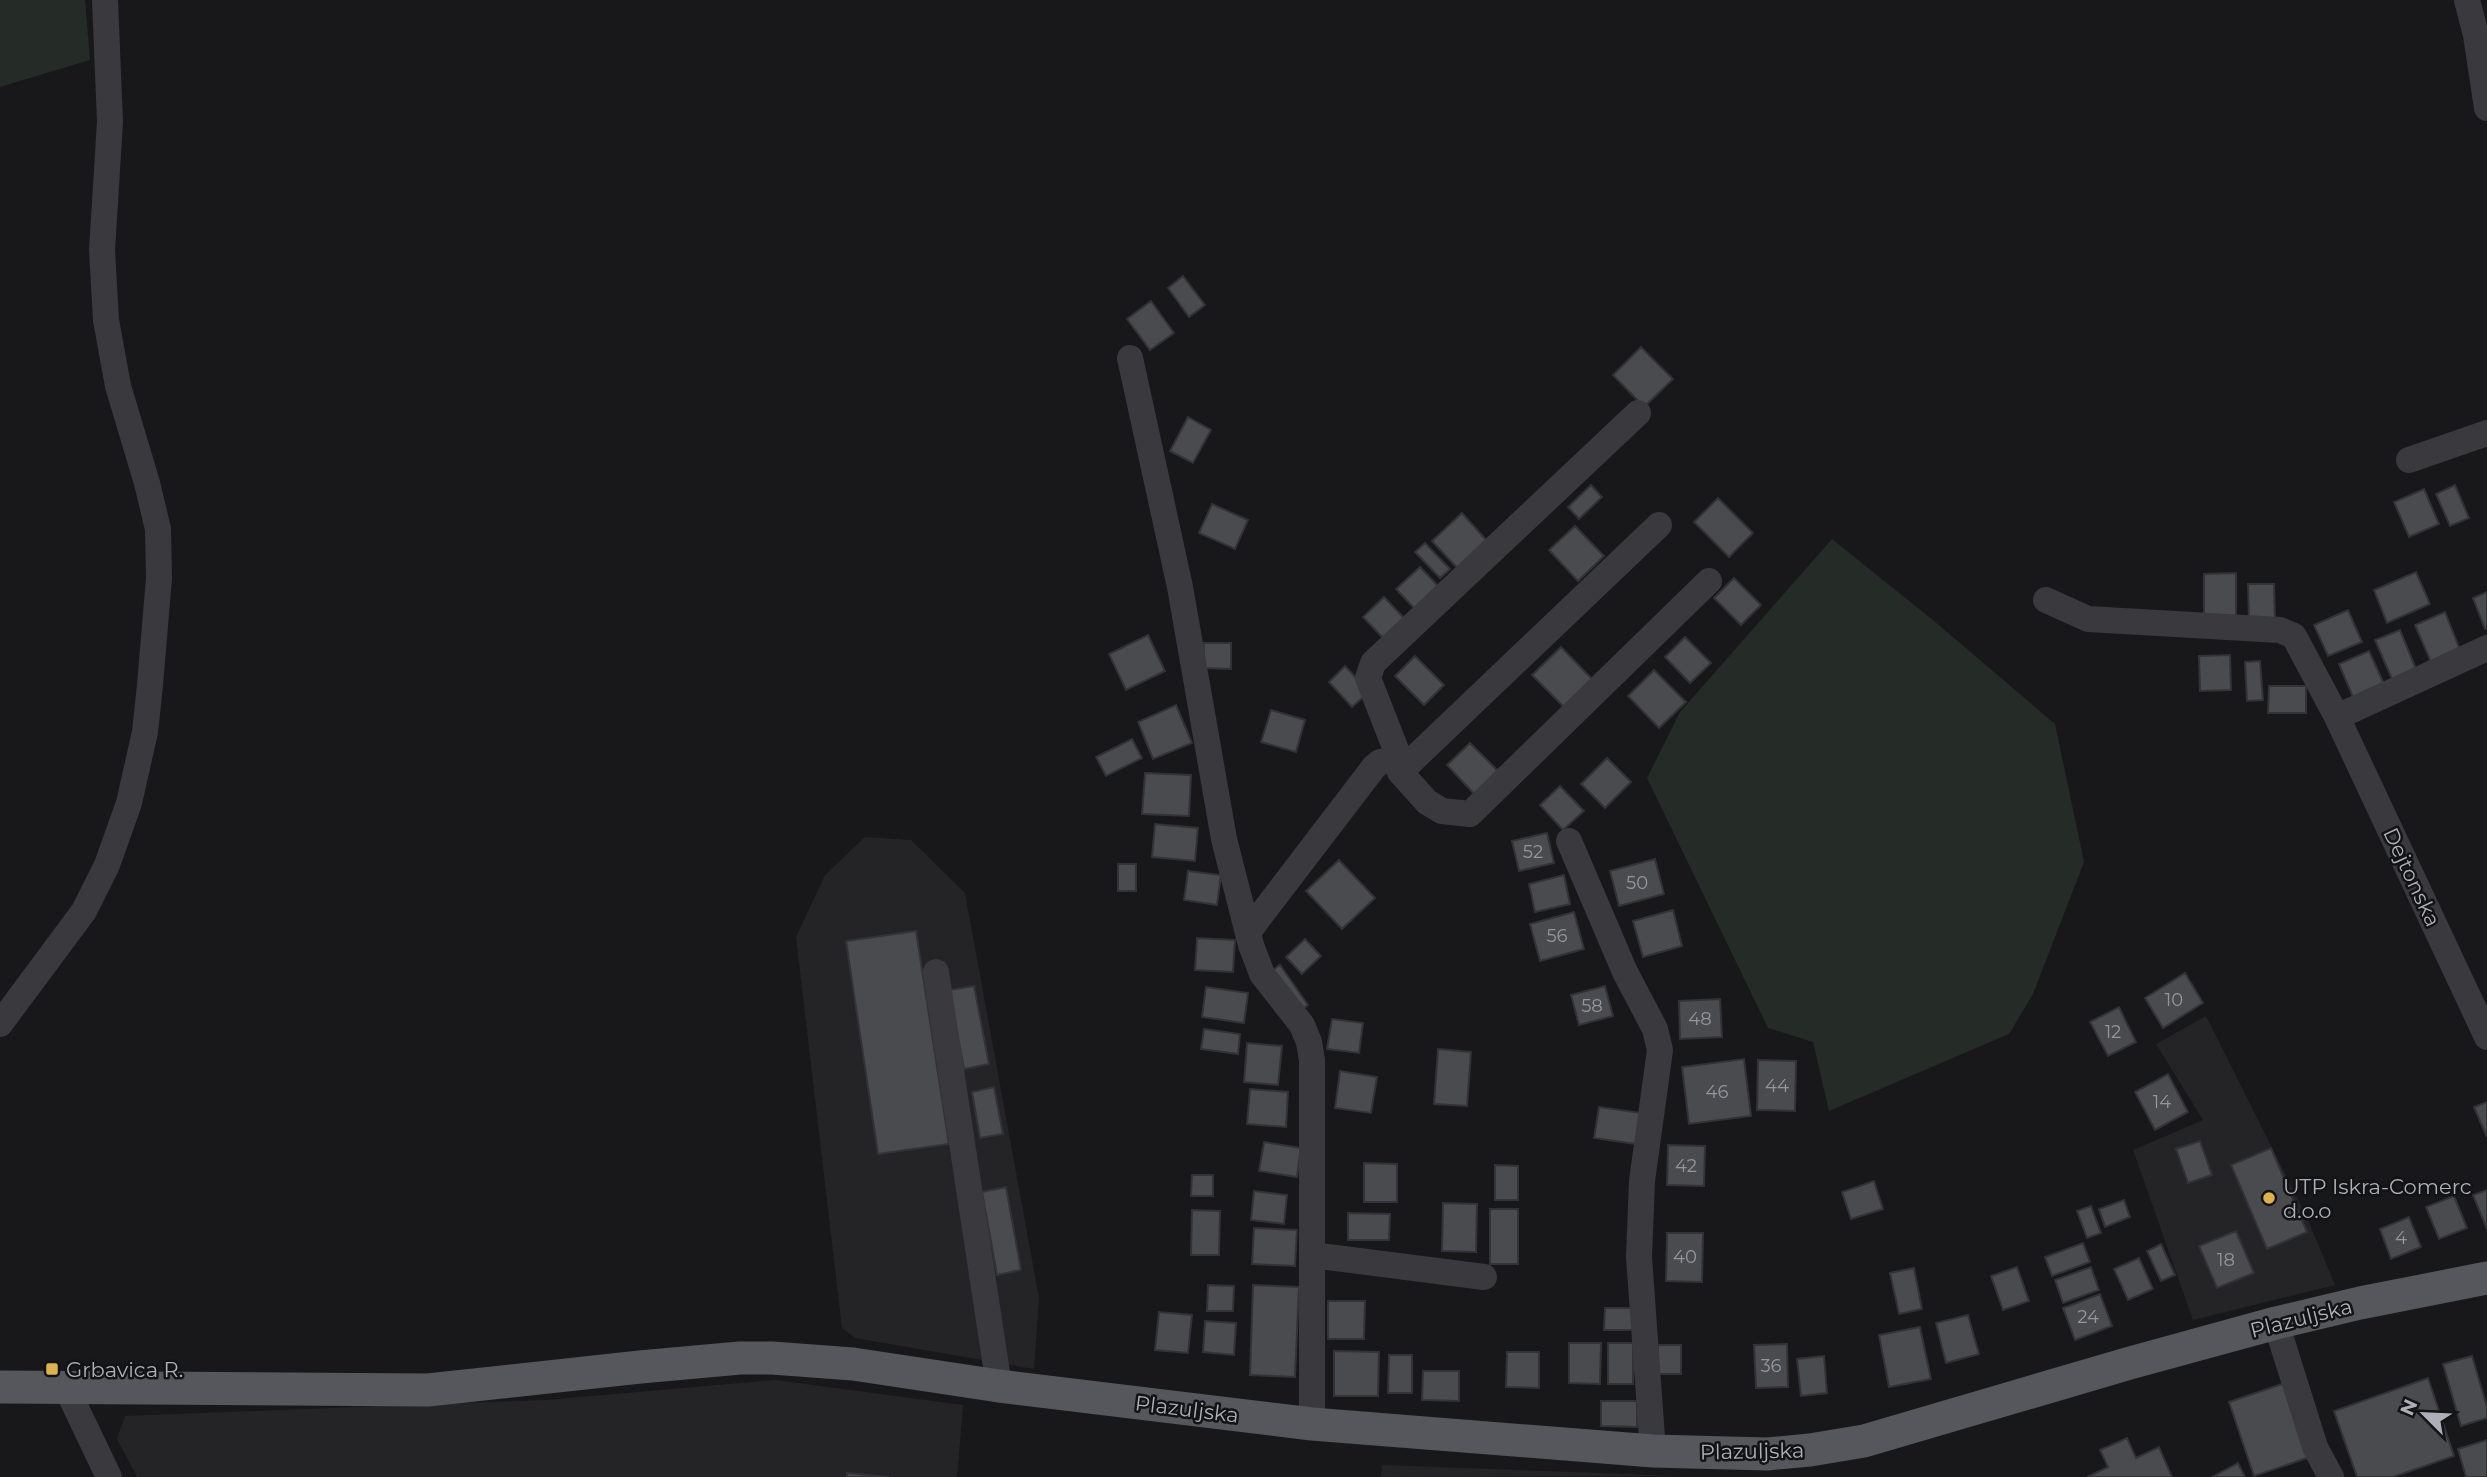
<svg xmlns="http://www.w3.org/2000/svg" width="2487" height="1477" viewBox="0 0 2487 1477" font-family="Montserrat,sans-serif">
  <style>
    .built { fill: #242427 }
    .green { fill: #252b26 }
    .building { fill: #4a4b4f; stroke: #333236; stroke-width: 2 }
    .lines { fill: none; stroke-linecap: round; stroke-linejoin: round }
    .minor { stroke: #3a3a3e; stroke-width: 26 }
    .major { stroke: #56575d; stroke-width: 33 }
    .poi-dot { fill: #dcb34e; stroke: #131315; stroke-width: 2.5 }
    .labels { text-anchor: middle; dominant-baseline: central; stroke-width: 5; stroke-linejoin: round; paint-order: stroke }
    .number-label { font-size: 18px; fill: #94969e }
    .street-label { font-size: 21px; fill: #acafb8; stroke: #131315 }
    .poi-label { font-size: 21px; fill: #acafb8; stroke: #131315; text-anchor: start }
  </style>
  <rect width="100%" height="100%" fill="#18181a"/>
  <!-- built -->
  <path class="built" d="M865 837 911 840 965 893 1039 1298 1034 1369 855 1338 842 1328 796 937 825 875Z
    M2206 1016 2308 1220 2335 1285 2193 1320 2133 1150 2203 1120 2156 1044Z
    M775 1380 963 1405 957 1477H137L117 1439 125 1416 545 1400Z
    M1382 1465 1678 1476 1381 1477Z"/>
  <!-- green -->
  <path class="green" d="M0 0H85L90 60 0 87Z
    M1832 539 1934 621 2055 724 2084 862 2033 994 2009 1034 1829 1111 1813 1042 1768 1028 1647 778 1680 712Z"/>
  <!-- building -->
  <path class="building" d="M1183 276 1205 305 1189 317 1168 288Z
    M1151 301 1174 333 1150 350 1127 319Z
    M1641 347 1673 379 1644 407 1613 375Z
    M1188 417 1211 430 1193 463 1170 451Z
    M1591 485 1602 497 1579 519 1568 507Z
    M2455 485 2469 518 2450 526 2436 494Z
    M2424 489 2439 524 2409 537 2394 502Z
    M1718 498 1753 533 1729 557 1694 522Z
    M1212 504 1248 520 1235 549 1199 533Z
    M1462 513 1488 542 1459 570 1432 541Z
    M1575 526 1604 556 1578 581 1549 550Z
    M1425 543 1450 569 1440 578 1415 552Z
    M1420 567 1440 588 1416 610 1396 589Z
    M2416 572 2430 604 2387 623 2374 590Z
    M2236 573V617H2204V574Z
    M1734 578 1761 605 1741 625 1714 598Z
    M2248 584H2274L2275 621H2249Z
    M2487 592V628L2485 629 2473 598Z
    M1384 597 1404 618 1383 638 1363 617Z
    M2348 610 2362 642 2328 656 2314 625Z
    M2445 612 2460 650 2431 662 2415 625Z
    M2400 630 2416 669 2392 679 2375 640Z
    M1148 635 1165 671 1126 690 1109 654Z
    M1685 637 1711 663 1690 683 1665 657Z
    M1204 643H1231V669L1203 668Z
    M1561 647 1592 679 1564 707 1532 675Z
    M2369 651 2384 684 2353 697 2339 664Z
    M2230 655 2231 690 2200 691 2199 656Z
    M1415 656 1444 685 1424 705 1395 676Z
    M2260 661 2263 700 2247 701 2245 662Z
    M1345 666 1369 692 1352 707 1329 682Z
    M1654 670 1686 702 1659 728 1628 696Z
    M2269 686H2306V713H2268Z
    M1176 705 1192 743 1153 759 1138 722Z
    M1271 710 1305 720 1296 752 1261 742Z
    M1132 739 1142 758 1106 776 1096 757Z
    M1470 743 1501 774 1477 797 1447 765Z
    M1607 758 1631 782 1605 808 1581 784Z
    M1145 773 1191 775 1189 816 1142 814Z
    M1560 786 1584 811 1563 830 1540 805Z
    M1155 824 1198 828 1195 861 1152 857Z
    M1547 833 1554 863 1519 871 1512 841Z
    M1655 859 1664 894 1619 906 1610 871Z
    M1339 860 1375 898 1342 929 1306 891Z
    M1118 864H1136V891H1118Z
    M1188 871 1221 875 1217 905 1184 900Z
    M1564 875 1570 904 1535 912 1529 884Z
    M1673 910 1682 946 1643 957 1633 921Z
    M1574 912 1584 949 1540 961 1530 924Z
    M916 931 949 1144 878 1154 846 941Z
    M1197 938 1235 940 1233 972 1195 970Z
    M1305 939 1321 956 1302 974 1286 957Z
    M1280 965 1308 1005 1299 1012 1270 972Z
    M2185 973 2203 1003 2163 1028 2145 998Z
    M974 986 989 1064 964 1069 949 990Z
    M1605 986 1613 1016 1579 1025 1571 995Z
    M1206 987 1248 993 1244 1023 1202 1017Z
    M1720 999 1722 1037 1680 1039 1679 1001Z
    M2119 1007 2136 1042 2108 1056 2090 1022Z
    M1332 1019 1363 1023 1359 1053 1327 1049Z
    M1204 1029 1240 1034 1238 1054 1201 1049Z
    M1247 1043 1282 1046 1278 1085 1244 1082Z
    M1438 1049 1471 1052 1467 1106 1434 1104Z
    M1744 1059 1751 1116 1689 1124 1682 1067Z
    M1758 1060 1796 1061 1795 1111 1757 1110Z
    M1340 1071 1377 1077 1371 1113 1335 1108Z
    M2168 1074 2188 1112 2155 1130 2135 1092Z
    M994 1087 1003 1134 980 1138 972 1092Z
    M1250 1089 1288 1092 1286 1127 1247 1124Z
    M2487 1102V1137L2474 1107Z
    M1599 1107 1641 1113 1636 1144 1594 1138Z
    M2200 1141 2212 1175 2188 1183 2176 1149Z
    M1264 1142 1301 1148 1297 1177 1259 1171Z
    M1668 1145 1705 1146 1704 1186 1667 1185Z
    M2271 1148 2307 1232 2267 1249 2231 1165Z
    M1364 1163 1397 1164V1202H1364Z
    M1495 1165 1518 1166V1200H1495Z
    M1192 1175H1213V1196H1191Z
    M1874 1181 1883 1209 1851 1219 1842 1192Z
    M1006 1187 1021 1270 997 1275 982 1192Z
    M2487 1190V1229L2473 1195Z
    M1254 1191 1287 1195 1284 1224 1251 1220Z
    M2454 1196 2467 1228 2439 1239 2426 1207Z
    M2124 1200 2130 1217 2105 1227 2099 1209Z
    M1443 1203 1477 1204 1476 1252 1442 1251Z
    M2091 1206 2101 1233 2087 1238 2077 1211Z
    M1490 1209H1518V1264H1490Z
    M1192 1210 1220 1211 1219 1255H1191Z
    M1348 1213 1390 1214 1389 1240H1348Z
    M2409 1217 2421 1247 2391 1259 2380 1229Z
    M1254 1228 1297 1230 1295 1266 1252 1264Z
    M2236 1231 2254 1273 2217 1288 2199 1246Z
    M1667 1233H1703L1702 1282 1666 1281Z
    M2083 1243 2090 1262 2052 1276 2045 1257Z
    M2161 1244 2175 1275 2161 1281 2147 1251Z
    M2139 1258 2153 1289 2128 1300 2114 1269Z
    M2017 1267 2029 1301 2003 1310 1991 1276Z
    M2091 1267 2099 1290 2063 1303 2055 1280Z
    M1914 1268 1922 1309 1899 1314 1890 1273Z
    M1208 1285 1234 1286 1233 1311H1207Z
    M1253 1285 1299 1287 1295 1377 1250 1375Z
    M2100 1294 2112 1326 2075 1340 2063 1308Z
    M1328 1301H1365L1364 1339H1328Z
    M1605 1308H1636V1330H1604Z
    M1159 1312 1192 1315 1188 1353 1155 1350Z
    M1968 1315 1979 1354 1946 1363 1936 1323Z
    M1205 1321 1236 1323 1234 1355 1203 1352Z
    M1920 1327 1931 1379 1889 1387 1879 1335Z
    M1569 1343H1601L1600 1384 1569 1383Z
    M1608 1343H1633V1384H1608Z
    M1787 1344 1788 1387 1756 1388 1754 1345Z
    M1658 1345H1681V1374H1658Z
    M1334 1351 1379 1352 1378 1396H1334Z
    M1507 1352H1539V1388L1506 1387Z
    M1389 1355H1412V1393H1388Z
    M1824 1356 1827 1393 1801 1396 1797 1359Z
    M2472 1356 2487 1407V1418L2461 1426 2443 1364Z
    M1423 1371H1459V1401L1422 1400Z
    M2428 1378 2454 1456 2393 1477H2357L2334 1411Z
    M2285 1383 2310 1457 2254 1476 2229 1402Z
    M1601 1401H1637V1427L1601 1426Z
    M2127 1438 2136 1458 2159 1447 2172 1477H2087L2108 1467 2100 1450Z
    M2487 1440V1477H2466L2458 1449Z
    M2238 1463 2245 1477H2212Z
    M847 1473 889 1477H847Z"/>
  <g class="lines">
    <!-- minor -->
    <path class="minor" d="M2467 0 2476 35 2487 108
      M1130 358 1180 587 1224 839 1251 945 1262 974 1302 1025 1309 1042 1312 1060V1424
      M2409 460 2487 433
      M2046 600 2088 619 2280 630 2294 636 2337 717 2487 1037
      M2337 717 2487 648
      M1400 760 1368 678 1373 663 1638 413
      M1400 772 1659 525
      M1569 841 1625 972 1655 1029 1660 1050 1642 1181 1639 1257 1653 1451
      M1248 932 1374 767 1380 762 1400 760V772L1427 802 1442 811 1470 814 1709 581
      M936 972 999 1386
      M0 1024 84 911 107 865 129 803 145 732 150 685 159 578 158 529 147 483 118 386 106 320 102 250 110 122 105 0
      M1312 1255 1484 1277
      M2276 1323 2315 1447 2331 1477
      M66 1387 109 1477"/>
    <!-- major -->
    <path class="major" d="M0 1387 428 1390 640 1367 740 1358H772L853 1364 999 1386 1312 1424 1653 1451 1767 1454 1810 1450 1864 1441 2130 1363 2276 1323 2360 1303 2487 1278"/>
  </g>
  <!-- markers -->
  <g class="poi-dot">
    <circle cx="2269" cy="1198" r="7"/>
    <rect x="45" y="1362" width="14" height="14" rx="3.5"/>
  </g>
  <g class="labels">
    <!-- number labels -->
    <g class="number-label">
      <text x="1533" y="852">52</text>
      <text x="1637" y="883">50</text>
      <text x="1557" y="936">56</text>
      <text x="2174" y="1000">10</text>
      <text x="1592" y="1006">58</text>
      <text x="1700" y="1019">48</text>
      <text x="2113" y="1032">12</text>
      <text x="1777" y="1086">44</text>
      <text x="1717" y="1092">46</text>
      <text x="2162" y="1102">14</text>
      <text x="1686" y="1166">42</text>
      <text x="2401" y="1238">4</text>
      <text x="1685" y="1257">40</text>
      <text x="2226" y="1260">18</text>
      <text x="2088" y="1317">24</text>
      <text x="1771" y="1366">36</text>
    </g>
    <!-- street labels -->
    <g class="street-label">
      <text transform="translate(2412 877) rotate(65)">Dejtonska</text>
      <text transform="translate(2301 1318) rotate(-14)">Plazuljska</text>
      <text transform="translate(1187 1409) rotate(7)">Plazuljska</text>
      <text transform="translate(1752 1451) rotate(-1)">Plazuljska</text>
    </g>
    <!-- poi labels -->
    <g class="poi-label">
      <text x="2283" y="1186">UTP Iskra-Comerc<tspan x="2283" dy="24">d.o.o</tspan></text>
      <text x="66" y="1369">Grbavica R.</text>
    </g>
  </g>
  <!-- north arrow -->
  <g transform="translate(2424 1414) rotate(294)" stroke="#131315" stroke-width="5" paint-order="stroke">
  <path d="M0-5L12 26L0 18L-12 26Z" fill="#acafb8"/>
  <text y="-10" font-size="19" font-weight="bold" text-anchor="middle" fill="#acafb8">N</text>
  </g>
</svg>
